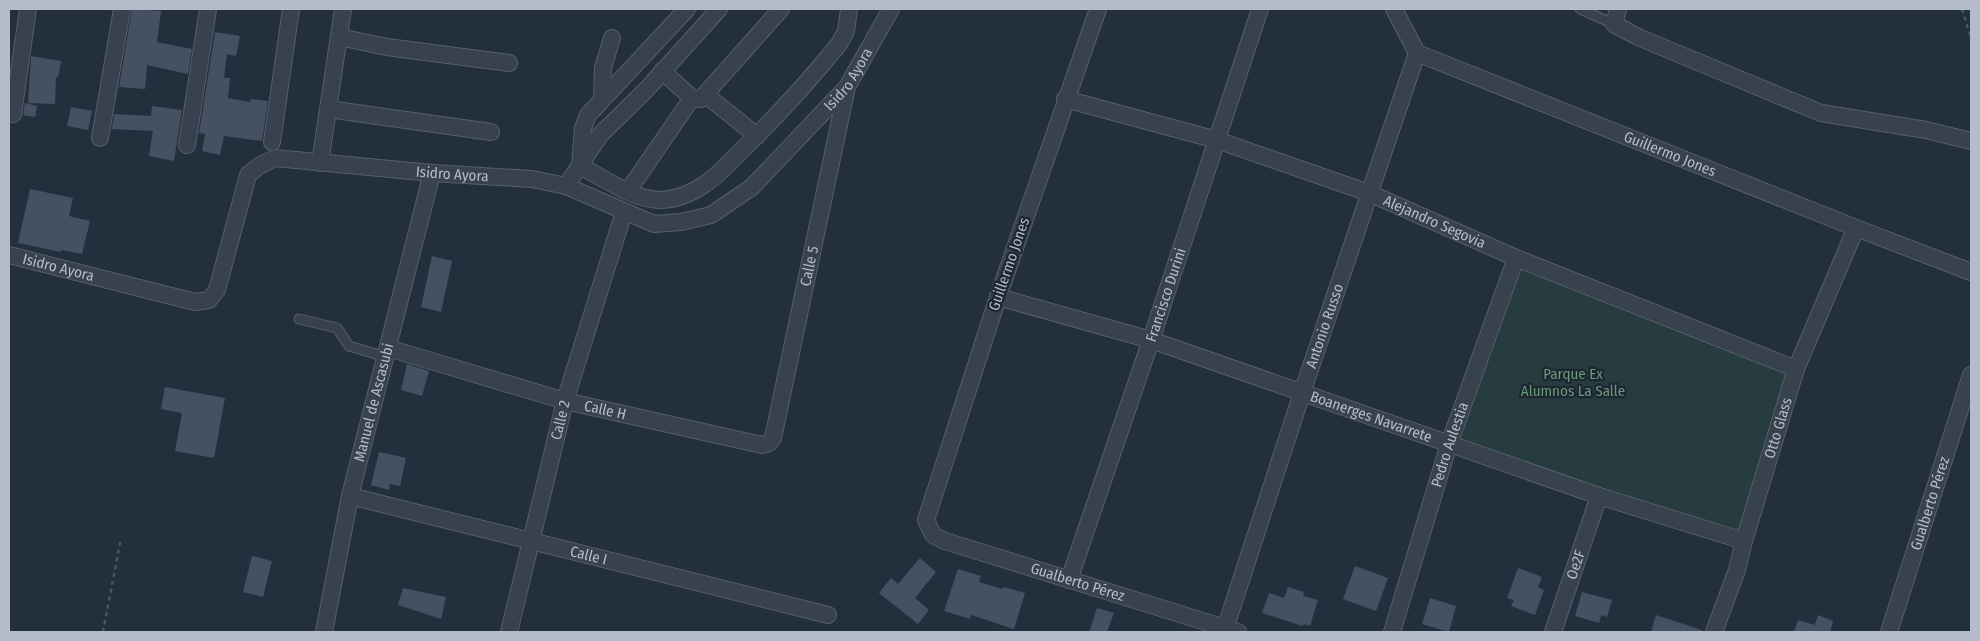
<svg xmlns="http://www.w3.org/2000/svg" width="1980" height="641" viewBox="0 0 1980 641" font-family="'Fira Sans Condensed',sans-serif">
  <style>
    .green { fill: #263c3f }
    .building { fill: #455162 }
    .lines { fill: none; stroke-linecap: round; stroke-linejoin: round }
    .service-casing { stroke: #565f6c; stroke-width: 11 }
    .minor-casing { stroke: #565f6c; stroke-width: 18 }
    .path { stroke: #44595c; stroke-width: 2.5; stroke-dasharray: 4 4; stroke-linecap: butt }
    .service { stroke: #38414e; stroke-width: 9 }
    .minor { stroke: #38414e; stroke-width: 16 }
    .labels { text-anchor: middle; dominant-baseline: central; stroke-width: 4.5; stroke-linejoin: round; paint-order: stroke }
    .street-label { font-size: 15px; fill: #b4bcc9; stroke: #1d2633 }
    .park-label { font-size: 15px; fill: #6b9a76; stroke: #1d2633 }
  </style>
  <rect width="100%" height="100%" fill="#242f3e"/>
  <!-- green -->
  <path class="green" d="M1516 258 1796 369 1741 533 1449 444Z"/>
  <!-- building -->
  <path class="building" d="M132 9 161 11 157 42 192 49 188 74 147 65 145 89 119 87Z
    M215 32 240 36 236 56 227 54 224 78H230L228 98 250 102 251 99 268 101 262 141 224 136 220 155 202 151 205 134 199 133Z
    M31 56 61 61 58 77H56L55 104 28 103Z
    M25 103 37 106 35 117 23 115Z
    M152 106 182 110 174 161 149 156 153 131 112 129 114 114 151 116Z
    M71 107 92 111 88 130 67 126Z
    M30 189 73 198 69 216 90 221 82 254 61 250V252L18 243Z
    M432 256 452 261 441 312 421 307Z
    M407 364 429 371 422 396 401 390Z
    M165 387 225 398 214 458 175 451 182 413 161 409Z
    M379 452 406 458 400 486 390 484 389 490 371 485Z
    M252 556 272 561 263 597 243 592Z
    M920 558 936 572 915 598 929 610 918 624 879 593 891 578 898 584Z
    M1355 566 1388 578 1376 611 1343 599Z
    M1518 568 1542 577 1538 587 1544 590 1535 615 1511 606 1514 600 1507 598Z
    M958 569 981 576 979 582 1002 589 1003 587 1025 593 1014 629 971 615 970 619 944 611Z
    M1288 587 1304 592 1303 596 1318 600 1310 626 1304 624 1303 626 1262 613 1269 593 1284 598Z
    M403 588 446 597 441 619 398 605Z
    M1582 592 1612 600 1607 617 1601 615 1599 623 1575 616Z
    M1430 598 1456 606 1449 632 1422 624Z
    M1097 608 1114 613 1107 632H1089Z
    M1656 615 1702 630V632H1651Z
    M1818 615 1833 621 1830 632H1794L1798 620 1815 625Z"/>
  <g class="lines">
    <!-- service casing -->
    <g class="service-casing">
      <path id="service" d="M1580 9 1614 24
        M299 319 337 328 349 346 386 357"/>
    </g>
    <!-- minor casing -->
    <g class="minor-casing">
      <g id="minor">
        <path d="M687 9 588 115 583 128 580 166C604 178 632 199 659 200 676 200 692 193 705 184 719 175 730 162 742 150 776 117 809 81 839 44L846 31 849 9"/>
        <path id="s1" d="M1098 9 998 297 926 520 933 535 945 541 1238 632"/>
        <path id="s2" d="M1394 9 1417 53 1856 228 1971 272"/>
        <path d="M1618 9 1614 24 1638 37 1821 113 1926 130 1971 141"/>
        <path d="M339 37 387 47 509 63"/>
        <path d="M662 71 692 98 701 99 781 9"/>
        <path d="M706 95 757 136"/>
        <path d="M602 99 603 68 612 38"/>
        <path id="s3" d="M1065 99 1217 140 1369 193 1516 258 1796 369"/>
        <path d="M328 109 491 132"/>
        <path d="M13 114 28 9"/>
        <path d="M100 138 122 9"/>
        <path d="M272 142 291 9"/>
        <path d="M187 145 208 9"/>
        <path d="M320 163 343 9"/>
        <path d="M566 186 600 135 646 90 719 9"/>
        <path d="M628 191 692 98"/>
        <path id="s4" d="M9 255 195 302 209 300 217 290 248 175 259 166 275 158 432 173 532 179 566 186 654 224 681 222 711 215 752 187 847 87 891 9"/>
        <path id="s5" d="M998 297 1151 340 1599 496 1744 541"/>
        <path id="s6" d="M388 348 565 401 762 445 769 443 773 438 847 87"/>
        <path id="s7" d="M350 496 828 615"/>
        <path id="s8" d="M1069 580 1151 340 1260 9"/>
        <path id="s9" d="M1225 629 1302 393 1417 53"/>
        <path id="s10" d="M324 632 350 496 432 173"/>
        <path id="s11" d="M509 632 565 401 624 212"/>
        <path id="s12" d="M1392 632 1449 444 1516 258"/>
        <path id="s13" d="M1553 632 1599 496"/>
        <path id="s14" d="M1714 632 1737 570 1744 541 1796 369 1856 228"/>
        <path id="s15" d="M1889 632 1971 375"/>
      </g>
    </g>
    <!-- path -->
    <path class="path" d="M1962 9 1971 38
      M103 632 121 538"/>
    <!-- service -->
    <use href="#service" class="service"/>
    <!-- minor -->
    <use href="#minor" class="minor"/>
  </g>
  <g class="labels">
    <!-- street labels -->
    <g class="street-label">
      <text stroke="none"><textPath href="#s4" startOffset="1011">Isidro Ayora</textPath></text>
      <text stroke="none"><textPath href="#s2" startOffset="322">Guillermo Jones</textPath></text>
      <text stroke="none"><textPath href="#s4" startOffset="548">Isidro Ayora</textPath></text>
      <text stroke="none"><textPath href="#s3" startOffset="390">Alejandro Segovia</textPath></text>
      <text transform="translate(1009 264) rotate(-71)">Guillermo Jones</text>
      <text stroke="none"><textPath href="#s6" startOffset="576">Calle 5</textPath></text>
      <text stroke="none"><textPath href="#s4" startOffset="51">Isidro Ayora</textPath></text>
      <text stroke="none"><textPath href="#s8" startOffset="301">Francisco Durini</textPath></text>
      <text stroke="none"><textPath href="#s9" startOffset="319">Antonio Russo</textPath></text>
      <text stroke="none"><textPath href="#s10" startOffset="235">Manuel de Ascasubi</textPath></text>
      <text stroke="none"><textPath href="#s6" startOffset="226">Calle H</textPath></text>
      <text stroke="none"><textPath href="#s5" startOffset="392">Boanerges Navarrete</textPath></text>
      <text stroke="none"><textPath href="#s11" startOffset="218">Calle 2</textPath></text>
      <text stroke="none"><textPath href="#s14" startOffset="214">Otto Glass</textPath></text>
      <text stroke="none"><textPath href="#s12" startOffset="196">Pedro Aulestia</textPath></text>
      <text stroke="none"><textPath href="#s15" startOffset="135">Gualberto Pérez</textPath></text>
      <text stroke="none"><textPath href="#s7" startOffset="246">Calle I</textPath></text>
      <text stroke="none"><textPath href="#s13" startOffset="71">Oe2F</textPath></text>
      <text stroke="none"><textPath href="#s1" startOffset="708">Gualberto Pérez</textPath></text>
    </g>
    <!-- park labels -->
    <g class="park-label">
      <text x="1573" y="374">Parque Ex<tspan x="1573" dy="17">Alumnos La Salle</tspan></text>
    </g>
  </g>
  <!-- border -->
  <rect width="1980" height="641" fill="none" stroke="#b4bcc9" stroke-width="20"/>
</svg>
